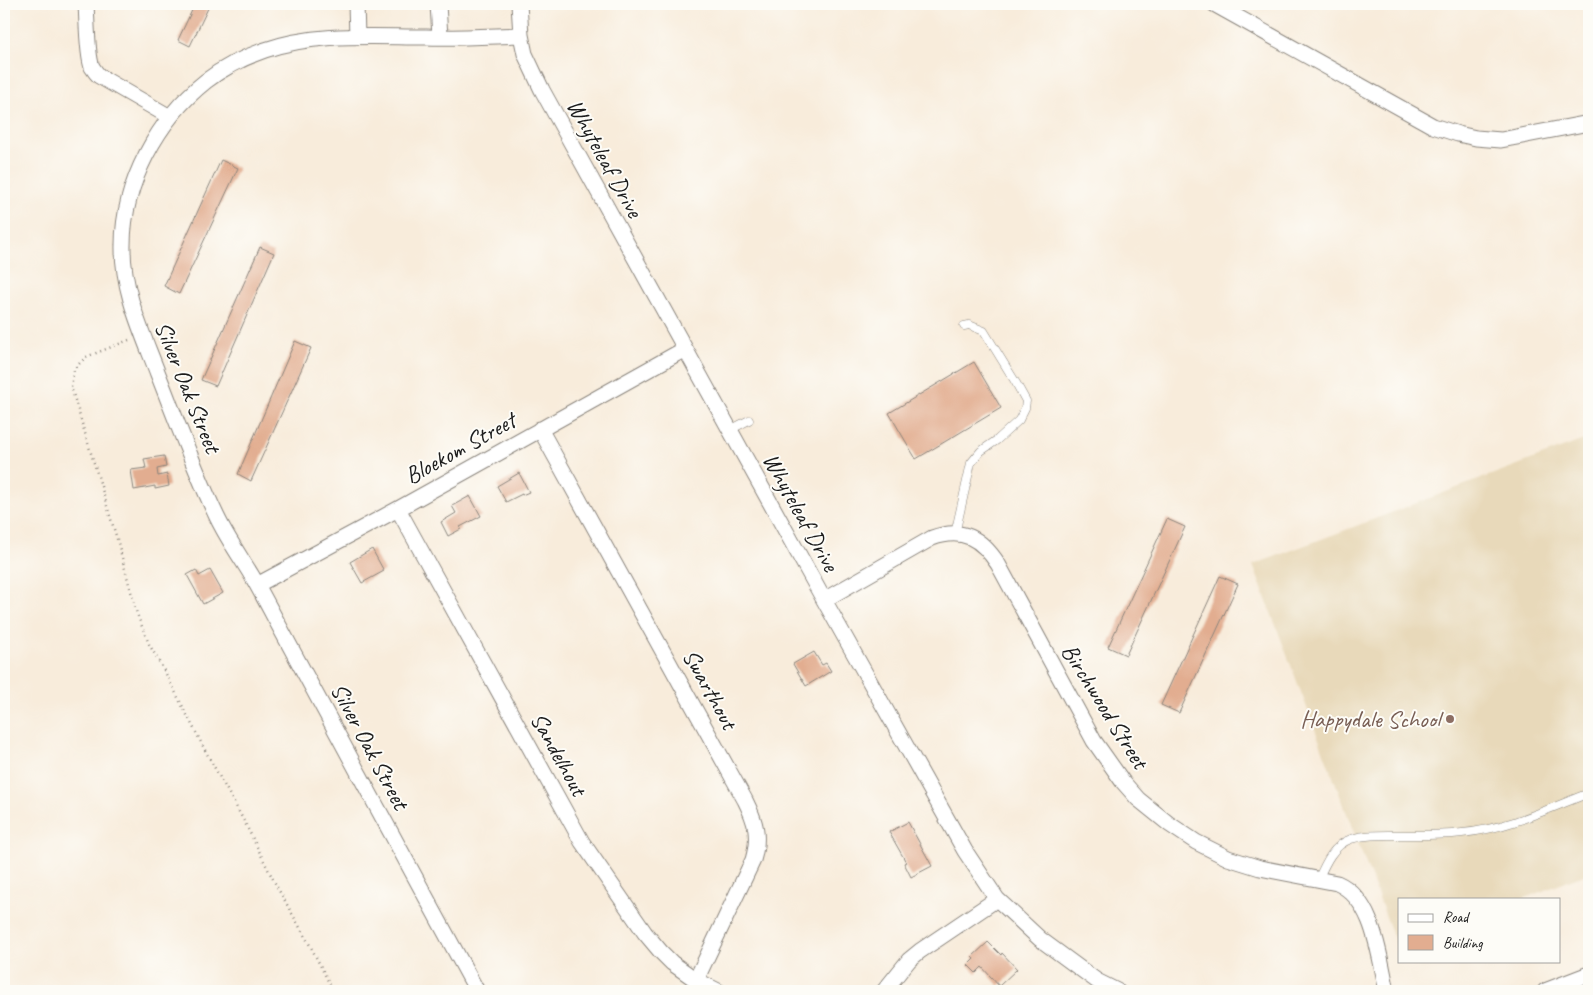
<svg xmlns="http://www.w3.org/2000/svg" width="1593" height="995" viewBox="0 0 1593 995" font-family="Caveat,sans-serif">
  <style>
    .built { fill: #e8d9ba }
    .building { fill: #e2ad90 }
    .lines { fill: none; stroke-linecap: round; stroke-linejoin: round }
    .lane-casing { stroke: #8a847c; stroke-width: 9 }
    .street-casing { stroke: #8a847c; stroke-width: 17 }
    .path { stroke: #8a847c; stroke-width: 2.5; stroke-dasharray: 1 4; stroke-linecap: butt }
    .lane { stroke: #fff; stroke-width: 8 }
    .street { stroke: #fff; stroke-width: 15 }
    .education-dot { fill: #8d6e63; stroke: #fdfcf7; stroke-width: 2 }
    .labels { text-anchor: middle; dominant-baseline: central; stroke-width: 4; stroke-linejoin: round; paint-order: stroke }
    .street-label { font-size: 24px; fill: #1c1c1c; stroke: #fdfcf7 }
    .education-label { font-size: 24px; fill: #785e54; stroke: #fdfcf7; text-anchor: end }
  </style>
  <rect width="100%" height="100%" fill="#fdfcf7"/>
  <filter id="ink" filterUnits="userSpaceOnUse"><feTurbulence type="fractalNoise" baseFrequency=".02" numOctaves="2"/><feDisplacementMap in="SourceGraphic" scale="10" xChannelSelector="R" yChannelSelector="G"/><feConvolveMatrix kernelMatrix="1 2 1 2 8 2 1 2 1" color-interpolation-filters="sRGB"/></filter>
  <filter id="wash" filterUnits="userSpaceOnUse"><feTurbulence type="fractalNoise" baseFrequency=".0096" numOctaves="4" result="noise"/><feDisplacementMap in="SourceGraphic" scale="20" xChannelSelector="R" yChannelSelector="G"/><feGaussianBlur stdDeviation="1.12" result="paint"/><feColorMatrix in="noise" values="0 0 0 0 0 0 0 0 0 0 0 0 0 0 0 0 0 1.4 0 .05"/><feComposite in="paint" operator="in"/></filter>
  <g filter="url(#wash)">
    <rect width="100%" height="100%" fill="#f8ecdb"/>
    <!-- built -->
    <path class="built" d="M1589 438V873L1522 899H1399V945L1397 946 1253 565Z"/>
    <g id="blocks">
      <!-- building -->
      <path class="building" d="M195 4H210L190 46 178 40Z
        M221 160 238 168 179 294 164 286Z
        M260 247 274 253 216 386 201 380Z
        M295 341 311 348 251 481 238 474Z
        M974 362 1001 408 916 459 889 413Z
        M164 456 166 467 157 469 158 476 167 474 169 486 155 489V486L134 490 131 470 146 468 144 459Z
        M519 473 529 492 522 495V494L506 502 497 486Z
        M470 496 481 516 460 527 461 529 448 536 441 522 456 513 452 506Z
        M1167 519 1185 527 1126 655 1108 647Z
        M372 549 384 571 362 583 350 562Z
        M196 570 199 576 210 570 223 593 203 604 187 575Z
        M1220 576 1238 584 1179 713 1161 705Z
        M814 652 822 665 826 663 831 671 806 686 793 664Z
        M908 822 932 866 911 877 904 863 906 862 889 832Z
        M988 942 1001 955 1002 953 1017 969 999 986 982 967 976 973 968 965 974 959 972 957Z"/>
    </g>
  </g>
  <g filter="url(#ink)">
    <use href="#blocks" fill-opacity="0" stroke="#8a847c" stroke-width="1"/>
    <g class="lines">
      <!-- lane casing -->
      <g class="lane-casing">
        <path id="lane" d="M730 430 749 420
          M955 534 971 463 981 451 997 440 1019 420 1025 408 1026 401 1016 383 984 331 969 325 964 326
          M1318 880C1325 864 1333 845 1351 839 1363 835 1376 835 1389 835 1413 835 1438 836 1462 833 1507 829 1548 809 1589 793"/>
      </g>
      <!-- street casing -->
      <g class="street-casing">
        <path id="street" d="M86 4C87 18 87 55 92 67 94 70 96 73 99 76L170 117
          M356 4 357 36
          M438 4 440 37
          M519 4 521 35 525 54 542 90 824 600 965 851 997 899 1040 939 1097 981 1117 991
          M1214 4 1433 126 1458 134 1476 138 1501 140 1589 123
          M540 429 745 800C756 822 760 836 753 860L696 980
          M398 509 582 842 645 933 661 952 672 963 696 980 718 991
          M257 585 398 509 685 349
          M824 600 932 538C963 527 981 538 998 564L1094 741 1123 782 1138 799 1169 824 1196 842 1228 858 1260 868 1337 883C1374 899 1379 956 1387 991
          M477 991C412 872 348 754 284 635 273 615 263 595 252 576 240 556 227 538 217 517 195 471 177 422 158 374 142 332 122 290 123 245 123 183 158 119 206 81 223 68 245 57 265 50 317 32 373 37 426 37 458 38 489 36 521 35
          M884 991 909 960 920 951 997 899
          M1545 991 1589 974"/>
      </g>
      <!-- path -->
      <path class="path" d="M129 340 86 357 74 369 71 387 117 539 137 614 149 644 166 674 206 752 244 821 277 887 311 947 333 991"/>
      <!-- lane -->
      <use href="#lane" class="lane"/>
      <!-- street -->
      <use href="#street" class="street"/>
    </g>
  </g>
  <!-- markers -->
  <circle class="education-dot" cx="1450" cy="719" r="5"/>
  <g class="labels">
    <!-- street labels -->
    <g class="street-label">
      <text transform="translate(605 158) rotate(61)">Whyteleaf Drive</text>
      <text transform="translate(188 387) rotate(68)">Silver Oak Street</text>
      <text transform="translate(460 448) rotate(-29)">Bloekom Street</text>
      <text transform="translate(801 512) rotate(61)">Whyteleaf Drive</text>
      <text transform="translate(710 689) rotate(61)">Swarthout</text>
      <text transform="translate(1105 706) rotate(58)">Birchwood Street</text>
      <text transform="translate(370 746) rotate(62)">Silver Oak Street</text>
      <text transform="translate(559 754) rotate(61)">Sandelhout</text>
    </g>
    <!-- education labels -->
    <g class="education-label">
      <text x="1440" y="719">Happydale School</text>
    </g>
  </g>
  <!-- margin -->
  <rect width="1593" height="995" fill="none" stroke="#fdfcf7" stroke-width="20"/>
  <!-- legend -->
  <rect x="1398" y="898" width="162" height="65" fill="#fdfcf7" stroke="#a3a29f"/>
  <rect x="1408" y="914" width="25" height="8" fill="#ffffff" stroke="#a3a29f"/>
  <text x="1443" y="922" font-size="15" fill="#1c1c1c">Road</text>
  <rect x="1408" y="935" width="25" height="15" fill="#e2ad90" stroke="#a3a29f"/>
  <text x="1443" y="948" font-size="15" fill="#1c1c1c">Building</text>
</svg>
